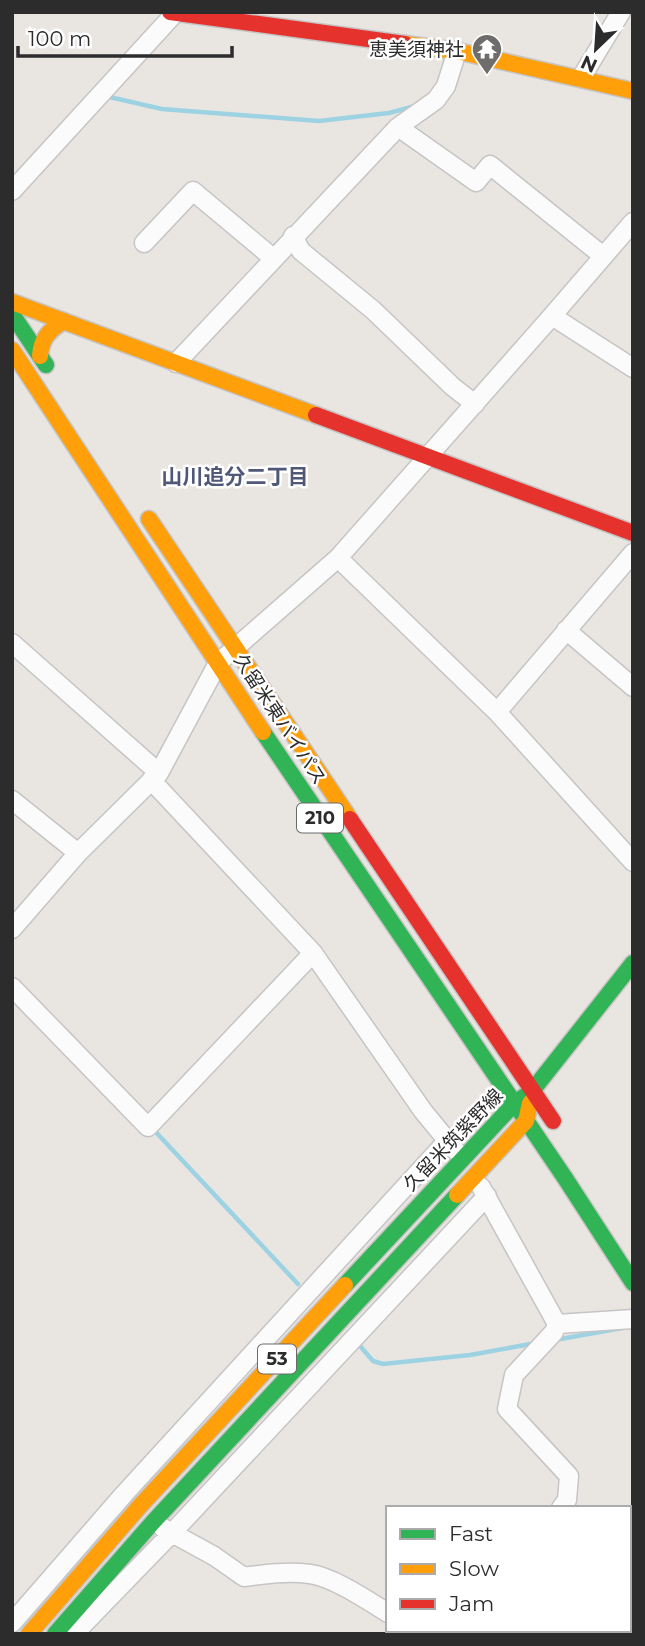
<svg xmlns="http://www.w3.org/2000/svg" width="645" height="1646" viewBox="0 0 645 1646" font-family="Montserrat,'Noto Sans JP',sans-serif">
  <style>
    .lines { fill: none; stroke-linecap: round; stroke-linejoin: round }
    .stream { stroke: #9dd2e3; stroke-width: 4.5 }
    .street-casing { stroke: #c6c4c4; stroke-width: 21 }
    .fast-casing { stroke: #c6c4c4; stroke-width: 19 }
    .slow-casing { stroke: #c6c4c4; stroke-width: 19 }
    .jam-casing { stroke: #c6c4c4; stroke-width: 19 }
    .street { stroke: #fcfbfb; stroke-width: 18 }
    .fast { stroke: #30b455; stroke-width: 16 }
    .slow { stroke: #ff9f0a; stroke-width: 16 }
    .jam { stroke: #e5322d; stroke-width: 16 }
    .labels { text-anchor: middle; dominant-baseline: central; stroke-width: 5; stroke-linejoin: round; paint-order: stroke }
    .shield { fill: #fff; stroke: #6b6b6b; stroke-width: 2 }
    .shield-label { font-size: 18px; font-weight: bold; fill: #2c2c2c }
    .poi-label { font-size: 19px; fill: #2c2c2c; stroke: #fff; text-anchor: end }
    .street-label { font-size: 19px; fill: #2c2c2c; stroke: #fff }
    .neighbourhood-label { font-size: 21px; font-weight: bold; fill: #505878; stroke: #fff }
  </style>
  <rect width="100%" height="100%" fill="#e9e6e2"/>
  <g class="lines">
    <!-- stream -->
    <path class="stream" d="M105 96 162 109 319 121 389 113 415 106
      M152 1128 298 1284
      M555 1340 622 1328
      M360 1346 373 1361 383 1364 470 1355 536 1343"/>
    <!-- street casing -->
    <g class="street-casing">
      <path id="street" d="M581 78 621 12
        M398 127 476 182 490 165 603 256
        M12 191 176 12
        M293 236 301 251 373 310 453 387 475 404
        M144 243 193 191 273 258
        M552 316 633 368
        M176 363 398 127 436 100 446 86 457 51
        M338 558 497 712 633 862
        M566 630 633 687
        M12 643 159 773
        M497 712 633 553
        M151 780 313 953 423 1111 455 1150
        M12 800 78 853
        M12 929 78 853 159 773 218 663 338 558 552 316 633 222
        M12 987 148 1127 313 953
        M481 1187 557 1324
        M557 1324 554 1332 514 1375 507 1409 569 1476 567 1500 561 1508
        M557 1324 633 1319
        M163 1528 214 1556 244 1577C265 1574 288 1571 310 1574 333 1577 367 1600 388 1613
        M629 1547 631 1548 629 1553
        M629 1581 633 1583
        M12 1623 125 1493 447 1141
        M414 1630 419 1634
        M74 1634 171 1534 487 1196
        M473 1634 475 1630
        M598 1634 599 1630"/>
    </g>
    <!-- fast casing -->
    <g class="fast-casing">
      <path id="fast" d="M12 314 46 365
        M263 732 565 1178 633 1283
        M532 1091 633 963
        M345 1285 514 1104 529 1093
        M55 1634 153 1522 457 1195"/>
    </g>
    <!-- slow casing -->
    <g class="slow-casing">
      <path id="slow" d="M405 44 457 51 633 91
        M12 302 316 415
        M12 350 263 732
        M40 356C41 339 49 330 64 321
        M149 519 350 819
        M457 1195 526 1121 530 1103
        M29 1634 140 1506 345 1285"/>
    </g>
    <!-- jam casing -->
    <g class="jam-casing">
      <path id="jam" d="M170 12 405 44
        M316 415 633 533
        M350 819 553 1121"/>
    </g>
    <!-- street -->
    <use href="#street" class="street"/>
    <!-- fast -->
    <use href="#fast" class="fast"/>
    <!-- slow -->
    <use href="#slow" class="slow"/>
    <!-- jam -->
    <use href="#jam" class="jam"/>
  </g>
  <!-- icons -->
  <defs>
    <g id="temple-pin" transform="scale(1.575)"><path d="M0 17L-7.5 6A9.5 9.5 0 1 1 7.5 6Z" fill="#6e6d6c" stroke="#fff"/><path d="M0-6L5-2H3V0L6.5 2.5H4V6H1.5V3h-3V6H-4V2.5H-6.5L-3 0V-2H-5Z" fill="#fff"/></g>
  </defs>
  <g fill-rule="evenodd">
    <use href="#temple-pin" x="487" y="49"/>
  </g>
  <g class="labels">
    <!-- shield labels -->
    <g class="shield">
      <rect x="297" y="803.5" width="46" height="29" rx="5"/>
      <rect x="258" y="1344.5" width="38" height="29" rx="5"/>
    </g>
    <g class="shield-label">
      <text x="320" y="818">210</text>
      <text x="277" y="1359">53</text>
    </g>
    <!-- poi labels -->
    <g class="poi-label">
      <text x="464" y="49">恵美須神社</text>
    </g>
    <!-- street labels -->
    <g class="street-label">
      <text transform="translate(280 719) rotate(57)">久留米東バイパス</text>
      <text transform="translate(453 1140) rotate(-46)">久留米筑紫野線</text>
    </g>
    <!-- neighbourhood labels -->
    <g class="neighbourhood-label">
      <text x="235" y="476">山川追分二丁目</text>
    </g>
  </g>
  <!-- border -->
  <rect width="645" height="1646" fill="none" stroke="#2c2c2c" stroke-width="28"/>
  <!-- legend -->
  <rect x="386" y="1506" width="245" height="126" fill="#ffffff" stroke="#ababab" stroke-width="2"/>
  <rect x="400" y="1529" width="35" height="10" fill="#30b455" stroke="#ababab" stroke-width="2"/>
  <text x="449" y="1541" font-size="21" fill="#2c2c2c">Fast</text>
  <rect x="400" y="1564" width="35" height="10" fill="#ff9f0a" stroke="#ababab" stroke-width="2"/>
  <text x="449" y="1576" font-size="21" fill="#2c2c2c">Slow</text>
  <rect x="400" y="1599" width="35" height="10" fill="#e5322d" stroke="#ababab" stroke-width="2"/>
  <text x="449" y="1611" font-size="21" fill="#2c2c2c">Jam</text>
  <!-- north arrow -->
  <g transform="translate(596 49) rotate(205)" stroke="#ffffff" stroke-width="5" paint-order="stroke">
  <path d="M0-5L12 26L0 18L-12 26Z" fill="#2c2c2c"/>
  <text y="-10" font-size="19" font-weight="bold" text-anchor="middle" fill="#2c2c2c">N</text>
  </g>
  <!-- scale -->
  <path d="M18 46v10h214v-10" fill="none" stroke="#2c2c2c" stroke-width="3.5"/>
  <text x="28" y="46" font-size="21" fill="#2c2c2c" stroke="#ffffff" stroke-width="5" paint-order="stroke">100 m</text>
</svg>
